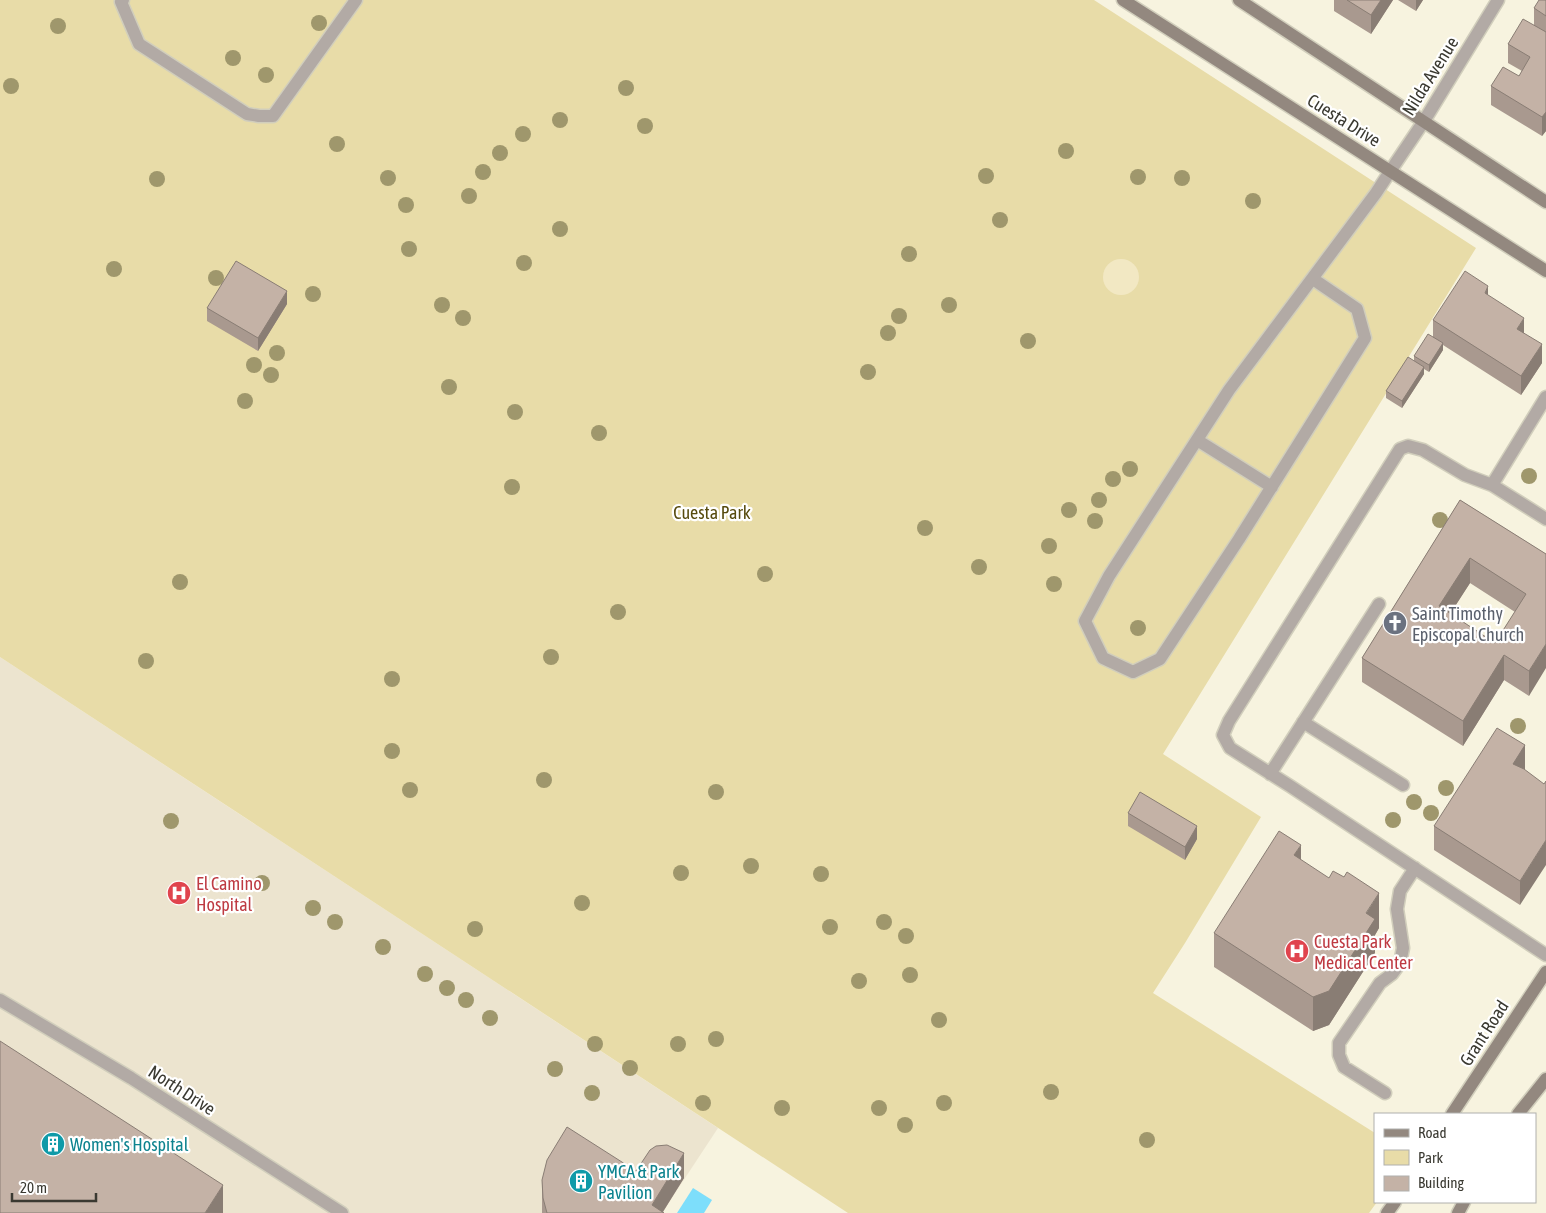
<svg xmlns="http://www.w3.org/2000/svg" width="1546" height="1213" viewBox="0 0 1546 1213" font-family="'Asap Condensed',sans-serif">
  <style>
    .medical { fill: #ece4cf }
    .green { fill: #e8dca8 }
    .sand { fill: #f2e8c3 }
    .water { fill: #7ddefb }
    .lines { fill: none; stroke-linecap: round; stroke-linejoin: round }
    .lane-casing { stroke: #d1cebc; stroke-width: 15 }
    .street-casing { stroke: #d1cebc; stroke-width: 15 }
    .secondary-casing { stroke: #d1cebc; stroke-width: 15 }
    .lane { stroke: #b2aaa5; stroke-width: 12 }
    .street { stroke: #b2aaa5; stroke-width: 12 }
    .secondary { stroke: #93887f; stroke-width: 12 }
    .tree { fill: #9f976c }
    .wall { fill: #a9998f; fill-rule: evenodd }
    .shaded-wall { fill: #897d74 }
    .building { fill: #c4b2a6; stroke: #897d74; fill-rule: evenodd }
    .labels { text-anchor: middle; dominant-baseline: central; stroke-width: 4.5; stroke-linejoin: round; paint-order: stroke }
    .street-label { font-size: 18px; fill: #3a3931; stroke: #fff }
    .park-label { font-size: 18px; fill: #574b0e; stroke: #fff }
    .worship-label { font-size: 18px; fill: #5b616d; stroke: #fff; text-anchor: start }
    .health-label { font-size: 18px; fill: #be3a42; stroke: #fff; text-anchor: start }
    .culture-label { font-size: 18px; fill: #0d838f; stroke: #fff; text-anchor: start }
  </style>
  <rect width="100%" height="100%" fill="#f7f3df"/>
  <!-- medical -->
  <path class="medical" d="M0 657 718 1128 662 1213H0Z"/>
  <!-- green -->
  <path class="green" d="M0 0H1094L1476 248 1163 754 1261 817 1185 943 1153 993 1375 1133V1202H1377L1369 1213H848L0 657Z"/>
  <!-- sand -->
  <path class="sand" d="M1103 277a18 18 0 1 1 36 0a18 18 0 1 1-36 0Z"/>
  <!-- water -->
  <path class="water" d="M693 1188 712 1200 704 1213H677Z"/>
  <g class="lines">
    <!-- lane casing -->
    <g class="lane-casing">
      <path id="lane" d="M123 0 121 2 139 44 247 114 259 116H273L356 0
        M1313 279 1357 309 1365 338 1239 539 1160 659 1133 672 1103 658 1085 621 1109 576 1229 390 1376 193 1391 170
        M1197 440 1272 487
        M1492 485 1546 397
        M1546 519 1492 485 1465 475 1423 450 1408 446 1400 449 1229 721 1223 735 1230 748 1290 786 1546 955
        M1303 722 1403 785
        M1270 774 1379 604
        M1385 1093 1344 1067 1339 1055V1043L1380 983 1392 974 1400 963 1403 948 1397 909 1400 891 1415 868"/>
    </g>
    <!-- street casing -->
    <g class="street-casing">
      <path id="street" d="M1391 170 1424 121 1498 0
        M0 1000 131 1078 342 1213"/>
    </g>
    <!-- secondary casing -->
    <g class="secondary-casing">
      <path id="secondary" d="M1123 0 1546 271
        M1239 0 1546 202
        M1452 1114 1546 972
        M1518 1114 1546 1079
        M1387 1213 1395 1202
        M1458 1213 1464 1202"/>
    </g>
    <!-- lane -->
    <use href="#lane" class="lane"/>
    <!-- street -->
    <use href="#street" class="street"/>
    <!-- secondary -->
    <use href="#secondary" class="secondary"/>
  </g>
  <!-- trees -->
  <g class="tree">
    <circle cx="319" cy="23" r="8"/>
    <circle cx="58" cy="26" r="8"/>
    <circle cx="233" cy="58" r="8"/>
    <circle cx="266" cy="75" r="8"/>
    <circle cx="11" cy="86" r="8"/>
    <circle cx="626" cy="88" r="8"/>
    <circle cx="560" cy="120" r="8"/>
    <circle cx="645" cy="126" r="8"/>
    <circle cx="523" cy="134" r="8"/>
    <circle cx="337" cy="144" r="8"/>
    <circle cx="1066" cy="151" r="8"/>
    <circle cx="500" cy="153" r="8"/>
    <circle cx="483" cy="172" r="8"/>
    <circle cx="986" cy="176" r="8"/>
    <circle cx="1138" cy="177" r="8"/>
    <circle cx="388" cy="178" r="8"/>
    <circle cx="1182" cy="178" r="8"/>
    <circle cx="157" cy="179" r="8"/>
    <circle cx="469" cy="196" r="8"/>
    <circle cx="1253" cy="201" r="8"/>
    <circle cx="406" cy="205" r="8"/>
    <circle cx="1000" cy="220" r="8"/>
    <circle cx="560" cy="229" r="8"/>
    <circle cx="409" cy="249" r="8"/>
    <circle cx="909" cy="254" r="8"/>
    <circle cx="524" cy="263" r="8"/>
    <circle cx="114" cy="269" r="8"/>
    <circle cx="216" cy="278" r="8"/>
    <circle cx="313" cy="294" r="8"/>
    <circle cx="442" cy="305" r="8"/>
    <circle cx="949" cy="305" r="8"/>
    <circle cx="899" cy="316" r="8"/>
    <circle cx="463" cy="318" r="8"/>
    <circle cx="888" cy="333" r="8"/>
    <circle cx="1028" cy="341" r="8"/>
    <circle cx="277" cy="353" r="8"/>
    <circle cx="254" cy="365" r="8"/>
    <circle cx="868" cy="372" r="8"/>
    <circle cx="271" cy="375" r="8"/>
    <circle cx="449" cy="387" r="8"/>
    <circle cx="245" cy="401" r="8"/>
    <circle cx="515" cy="412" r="8"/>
    <circle cx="599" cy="433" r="8"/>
    <circle cx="1130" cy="469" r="8"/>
    <circle cx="1529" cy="476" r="8"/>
    <circle cx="1113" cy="479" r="8"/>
    <circle cx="512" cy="487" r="8"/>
    <circle cx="1099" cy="500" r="8"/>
    <circle cx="1069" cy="510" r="8"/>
    <circle cx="1440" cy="520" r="8"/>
    <circle cx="1095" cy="521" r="8"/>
    <circle cx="925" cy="528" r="8"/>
    <circle cx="1049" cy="546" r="8"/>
    <circle cx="979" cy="567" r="8"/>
    <circle cx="765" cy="574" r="8"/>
    <circle cx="180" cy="582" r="8"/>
    <circle cx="1054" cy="584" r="8"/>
    <circle cx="618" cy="612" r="8"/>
    <circle cx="1138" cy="628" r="8"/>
    <circle cx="551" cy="657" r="8"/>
    <circle cx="146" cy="661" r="8"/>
    <circle cx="392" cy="679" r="8"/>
    <circle cx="1518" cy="726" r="8"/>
    <circle cx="392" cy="751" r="8"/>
    <circle cx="544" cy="780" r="8"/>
    <circle cx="1446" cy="788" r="8"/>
    <circle cx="410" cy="790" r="8"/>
    <circle cx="716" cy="792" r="8"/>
    <circle cx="1414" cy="802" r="8"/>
    <circle cx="1431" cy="813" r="8"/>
    <circle cx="1393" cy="820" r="8"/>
    <circle cx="171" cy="821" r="8"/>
    <circle cx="751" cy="866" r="8"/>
    <circle cx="681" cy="873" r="8"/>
    <circle cx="821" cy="874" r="8"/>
    <circle cx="262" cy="883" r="8"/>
    <circle cx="582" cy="903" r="8"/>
    <circle cx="313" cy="908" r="8"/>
    <circle cx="335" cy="922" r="8"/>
    <circle cx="884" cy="922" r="8"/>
    <circle cx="830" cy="927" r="8"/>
    <circle cx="475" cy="929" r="8"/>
    <circle cx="906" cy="936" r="8"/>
    <circle cx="383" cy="947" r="8"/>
    <circle cx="425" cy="974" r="8"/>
    <circle cx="910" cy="975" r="8"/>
    <circle cx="859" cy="981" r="8"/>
    <circle cx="447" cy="988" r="8"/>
    <circle cx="466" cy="1000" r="8"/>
    <circle cx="490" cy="1018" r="8"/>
    <circle cx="939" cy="1020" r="8"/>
    <circle cx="716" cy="1039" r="8"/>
    <circle cx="595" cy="1044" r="8"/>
    <circle cx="678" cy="1044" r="8"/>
    <circle cx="630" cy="1068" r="8"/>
    <circle cx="555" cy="1069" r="8"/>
    <circle cx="1051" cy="1092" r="8"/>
    <circle cx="592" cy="1093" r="8"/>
    <circle cx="703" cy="1103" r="8"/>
    <circle cx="944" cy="1103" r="8"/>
    <circle cx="782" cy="1108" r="8"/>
    <circle cx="879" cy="1108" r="8"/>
    <circle cx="905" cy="1125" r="8"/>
    <circle cx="1147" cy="1140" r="8"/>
  </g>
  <!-- wall -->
  <path class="wall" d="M1334 0H1393L1371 34 1334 11Z
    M1398 0H1423L1416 11Z
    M1546 0V131L1542 136 1491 105V86L1519 76 1522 71 1508 63V44L1534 25V8Z
    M1488 295 1524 333 1542 363 1521 395 1443 345V350L1429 372 1424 369V374L1402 408 1386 398V391L1414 361V356L1433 337V320Z
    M287 304 258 351 207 321V308Z
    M1460 500 1546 554 1529 696 1504 680 1463 746 1362 682V658ZM1470 583 1515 612 1495 643 1450 614Z
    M1525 745 1520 905 1434 850V826Z
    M1128 813 1197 839 1185 860 1128 826Z
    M1301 860 1379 928 1375 935V953L1329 1025 1313 1031 1214 967V933Z
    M636 1171 684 1178 663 1212 664 1213H542V1180Z"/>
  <!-- shaded-wall -->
  <path class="shaded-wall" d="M1381 0H1393L1371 34V15Z
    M1416 0H1423L1416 11Z
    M1546 112V131L1542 136V117Z
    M1488 286V305L1485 293Z
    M287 291V304L258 351V338Z
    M1524 318V337L1517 329Z
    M1443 343V350L1429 372V365Z
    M1542 344V363L1521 395V376Z
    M1424 367V374L1402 408V401Z
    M1470 558V583L1439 631V606Z
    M1546 644V668L1529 696V671Z
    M1504 655V680L1463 746V721Z
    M1525 745V770L1513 764Z
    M1197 826V839L1185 860V847Z
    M1546 840V865L1520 905V881Z
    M1301 845V879L1294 855Z
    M1379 893V928L1375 935V953L1329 1025 1313 1031V997Z
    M684 1153V1178L662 1213 652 1205Z
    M223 1185V1213H205Z"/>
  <!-- building -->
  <path class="building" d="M1347 0H1381L1371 15Z
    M1539 0H1546V16L1534 8Z
    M1523 19 1546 32V112L1542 117 1491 86 1503 67 1519 76 1530 57 1508 44Z
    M236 261 287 291 258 338 207 308Z
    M1465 271 1488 286 1485 293 1524 318 1517 329 1542 344 1521 376 1433 320Z
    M1428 334 1443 343 1429 365 1414 356Z
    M1408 357 1424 367 1402 401 1386 391Z
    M1460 500 1546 554V644L1529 671 1504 655 1463 721 1362 658ZM1470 558 1526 594 1495 643 1439 606Z
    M1497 728 1525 745 1513 764 1524 769 1544 784 1546 781V840L1520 881 1434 826Z
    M1140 792 1197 826 1185 847 1128 813Z
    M1279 831 1301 845 1294 855 1329 878 1333 871 1344 877 1347 872 1379 893 1366 913 1375 919 1329 991 1313 997 1214 933Z
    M0 1041 223 1185 205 1213H0Z
    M567 1127 636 1171 650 1150 656 1146 667 1145 684 1153 652 1205 664 1213H547L543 1198 542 1180 547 1160Z"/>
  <!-- icons -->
  <defs>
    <g id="church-disc" transform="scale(1.25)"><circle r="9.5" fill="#6b7280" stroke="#fff"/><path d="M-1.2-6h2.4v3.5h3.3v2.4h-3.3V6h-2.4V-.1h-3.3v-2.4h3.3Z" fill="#fff"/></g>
    <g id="hospital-disc" transform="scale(1.25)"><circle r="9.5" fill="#e0444e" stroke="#fff"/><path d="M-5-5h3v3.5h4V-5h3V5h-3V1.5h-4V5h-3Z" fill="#fff"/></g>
    <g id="building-disc" transform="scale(1.25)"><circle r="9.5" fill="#0f9aa8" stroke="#fff"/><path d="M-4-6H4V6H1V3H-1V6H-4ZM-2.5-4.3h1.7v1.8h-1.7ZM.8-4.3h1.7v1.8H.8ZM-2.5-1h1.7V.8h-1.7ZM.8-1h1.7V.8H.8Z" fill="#fff"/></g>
  </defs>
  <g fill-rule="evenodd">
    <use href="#church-disc" x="1395" y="623"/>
    <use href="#hospital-disc" x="179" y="893"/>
    <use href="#hospital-disc" x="1297" y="951"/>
    <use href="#building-disc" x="53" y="1144"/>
    <use href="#building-disc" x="581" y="1181"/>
  </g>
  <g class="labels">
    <!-- street labels -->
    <g class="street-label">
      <text transform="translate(1430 76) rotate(-58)">Nilda Avenue</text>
      <text transform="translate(1344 120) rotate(32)">Cuesta Drive</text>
      <text transform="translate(1484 1033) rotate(-57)">Grant Road</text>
      <text transform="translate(182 1090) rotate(33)">North Drive</text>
    </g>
    <!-- park labels -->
    <g class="park-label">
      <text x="712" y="512">Cuesta Park</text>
    </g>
    <!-- worship labels -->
    <g class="worship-label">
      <text x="1412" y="613">Saint Timothy<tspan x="1412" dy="21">Episcopal Church</tspan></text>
    </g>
    <!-- health labels -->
    <g class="health-label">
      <text x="196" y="883">El Camino<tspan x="196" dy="21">Hospital</tspan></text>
      <text x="1314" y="941">Cuesta Park<tspan x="1314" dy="21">Medical Center</tspan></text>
    </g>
    <!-- culture labels -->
    <g class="culture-label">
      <text x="70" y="1144">Women's Hospital</text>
      <text x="598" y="1171">YMCA &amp; Park<tspan x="598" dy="21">Pavilion</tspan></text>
    </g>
  </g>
  <!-- legend -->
  <rect x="1374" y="1113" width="162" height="90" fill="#ffffff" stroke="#b0b0ad"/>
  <rect x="1384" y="1129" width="25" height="8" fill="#93887f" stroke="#b0b0ad"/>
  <text x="1418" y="1138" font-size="15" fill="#3a3931">Road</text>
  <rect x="1384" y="1150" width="25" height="15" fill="#e8dca8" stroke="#b0b0ad"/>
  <text x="1418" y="1163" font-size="15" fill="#3a3931">Park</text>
  <rect x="1384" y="1176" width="25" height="15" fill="#c4b2a6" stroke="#b0b0ad"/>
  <text x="1418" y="1188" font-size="15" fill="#3a3931">Building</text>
  <!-- scale -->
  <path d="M12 1193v8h84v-8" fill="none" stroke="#3a3931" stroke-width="2.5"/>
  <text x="20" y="1193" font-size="15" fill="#3a3931" stroke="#ffffff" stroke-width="4" paint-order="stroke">20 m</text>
</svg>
